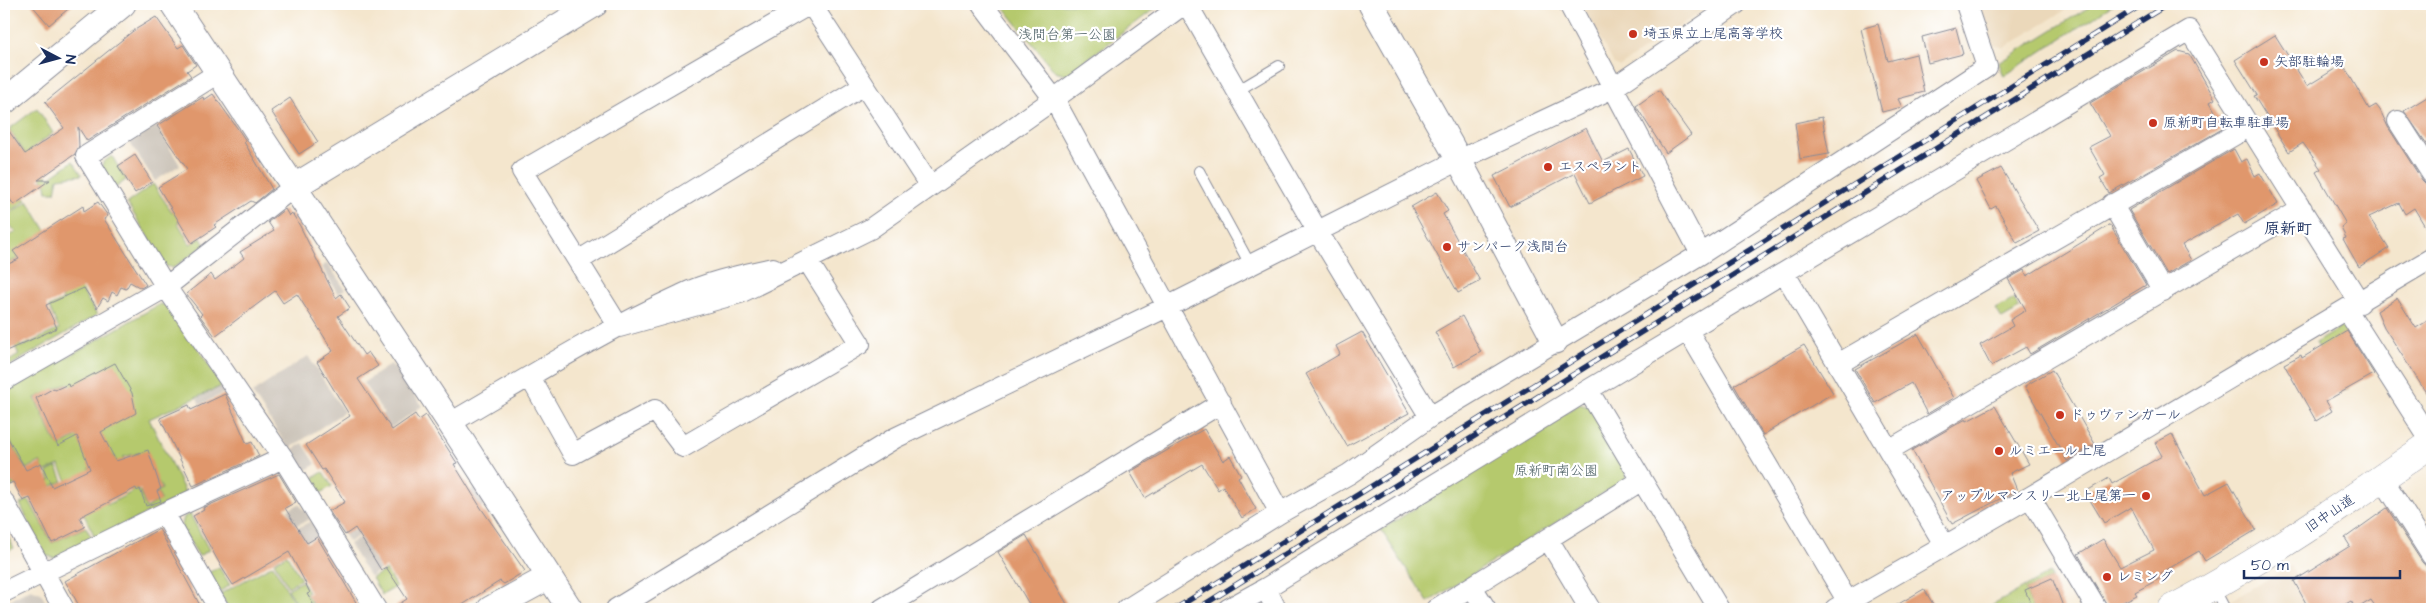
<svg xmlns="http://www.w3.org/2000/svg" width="2436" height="613" viewBox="0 0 2436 613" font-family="'Architects Daughter','Klee One',sans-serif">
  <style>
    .built { fill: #ebd8ba }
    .industrial { fill: #cbc3b8 }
    .green { fill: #b5c96d; stroke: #687c66; fill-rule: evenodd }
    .building { fill: #e0976c }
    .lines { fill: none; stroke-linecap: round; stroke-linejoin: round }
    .service-casing { stroke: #888a96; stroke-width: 12 }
    .minor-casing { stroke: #888a96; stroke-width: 22 }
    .tertiary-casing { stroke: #888a96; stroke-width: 27 }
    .secondary-casing { stroke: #888a96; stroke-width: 29 }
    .service { stroke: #fff; stroke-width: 10 }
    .minor { stroke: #fff; stroke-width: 20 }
    .tertiary { stroke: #fff; stroke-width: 25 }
    .secondary { stroke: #fff; stroke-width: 28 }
    .rail-casing { stroke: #1b2f5e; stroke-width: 5.5 }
    .rail { stroke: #fff; stroke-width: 4; stroke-dasharray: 11; stroke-linecap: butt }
    .poi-dot { fill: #c8321e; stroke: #fff; stroke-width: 2 }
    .labels { text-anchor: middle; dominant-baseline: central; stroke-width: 4.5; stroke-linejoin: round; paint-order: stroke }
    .poi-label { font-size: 14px; fill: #1b2f5e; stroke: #fff; text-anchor: start }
    .park-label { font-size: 14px; fill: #495d62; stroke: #fff }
    .street-label { font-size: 14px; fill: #1b2f5e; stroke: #fff }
    .quarter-label { font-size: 16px; font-weight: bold; fill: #1b2f5e; stroke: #fff }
  </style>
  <rect width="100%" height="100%" fill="#fff"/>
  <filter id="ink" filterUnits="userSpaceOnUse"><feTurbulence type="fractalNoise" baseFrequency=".02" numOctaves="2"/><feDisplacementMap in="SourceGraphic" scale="10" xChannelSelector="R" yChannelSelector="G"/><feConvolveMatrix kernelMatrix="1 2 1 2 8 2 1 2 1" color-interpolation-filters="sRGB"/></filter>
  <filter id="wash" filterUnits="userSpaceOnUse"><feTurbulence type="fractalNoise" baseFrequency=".0096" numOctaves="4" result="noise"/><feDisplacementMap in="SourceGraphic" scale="20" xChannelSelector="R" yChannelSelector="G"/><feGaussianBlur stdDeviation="1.12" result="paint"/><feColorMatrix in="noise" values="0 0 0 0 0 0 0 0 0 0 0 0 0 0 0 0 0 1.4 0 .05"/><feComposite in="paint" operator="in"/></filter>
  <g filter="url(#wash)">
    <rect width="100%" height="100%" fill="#f4e6cd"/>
    <!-- built -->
    <path class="built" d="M1582 4H1712L1620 66 1614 64Z
      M1979 4H2075L2004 48 1992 44Z
      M2291 565 2298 577 2291 581 2308 609H2231L2227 603Z"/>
    <!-- industrial -->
    <path class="industrial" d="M156 126 180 165 155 181 130 143Z
      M327 263 345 289 338 294 322 267Z
      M308 356 344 412 289 449 252 393Z
      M391 364 393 367 395 366 422 406 371 442 362 429 384 413 363 383Z
      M223 386 226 392 200 405 197 398Z
      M303 443 316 464 303 472 290 451Z
      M476 487 487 504 450 527 464 495Z
      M299 504 311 519 294 526 288 510Z
      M380 514 384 519 349 542 334 521 342 516 353 531Z
      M395 514 378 548 370 553 380 570 370 577 349 544Z
      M311 521 321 534 304 543 298 528Z
      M31 589 41 593 49 609H4V603Z"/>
    <!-- green -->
    <path class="green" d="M1001 4H1161L1066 75 1055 72Z
      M2094 4H2114L2004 76 1999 63Z
      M37 108 53 133 30 150 49 178 73 161 82 175 58 178 55 192H47L46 185 9 129Z
      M112 156 126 180 115 188 102 170 103 162Z
      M153 184 172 212 182 206 184 209 178 223 190 244 201 238 205 245 173 268 166 266 127 203Z
      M14 189 26 200 12 211 4 197Z
      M28 201 97 315 4 369V364L19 355 14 344 4 349V295L15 319 9 322 21 347 59 329 49 307 63 300 43 247 4 265V239L16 232 4 218Z
      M2014 299 2019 309 2002 319 1996 309Z
      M160 304 171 306 222 386 149 419 186 494 96 539 59 465 8 488 4 476 9 485 28 475 30 477 44 470 40 462 26 469 7 436 4 437V393ZM69 383 92 429 60 446 56 443 35 398ZM143 452 162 489 157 491 161 500 146 508 140 491H137L123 457ZM113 455 132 492 107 505 89 468Z
      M2341 327 2351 329 2323 346 2349 388 2342 392 2315 343Z
      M1579 404 1590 407 1628 471 1626 479 1428 602 1381 530Z
      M57 467 63 481 38 492 36 487 50 480 47 472Z
      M323 472 332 486 319 494 310 480Z
      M29 500 52 543 86 527 93 540 57 559 45 555 20 504Z
      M190 514 209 550 199 556 181 528 184 517Z
      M4 530 14 548 4 553Z
      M287 555 301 579 288 587 274 562Z
      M273 565 298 609H229L220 594Z
      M219 567 230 585 219 592 208 573Z
      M386 570 396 587 382 595 372 578Z
      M2050 573 2052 578 2025 590 2033 609H1986Z
      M302 581 308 592 306 594 315 609H300L288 589Z"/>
    <g id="blocks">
      <!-- building -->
      <path class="building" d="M31 4H74L49 25Z
        M156 17 178 48 183 45 196 65 187 71 191 76 87 141 78 127 79 146 75 154 38 180H50L14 205 4 191V124L25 154 64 128 45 102 133 31Z
        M1878 24 1888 61 1916 54 1924 92 1898 99 1902 107 1882 112 1861 29Z
        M1956 28 1963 54 1928 63 1922 37Z
        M2275 35 2307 86 2343 64 2369 109 2376 105 2380 110 2388 127 2422 180 2432 190V238L2414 208 2405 214 2399 203 2369 217 2389 248 2359 267 2343 239 2346 238 2341 228 2346 224 2316 172 2321 169 2303 143 2289 152 2254 96 2257 95 2235 60Z
        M2178 51 2189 54 2215 99 2210 102 2224 128 2109 193 2100 178 2105 175 2089 147 2110 136 2090 103Z
        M1659 90 1691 135 1666 153 1636 106Z
        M213 94 240 132 246 141 244 142 272 189 255 203 251 201 214 225 216 227 192 243 158 187 187 169 157 126 203 97 204 100Z
        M2432 94V144L2429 147 2404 111Z
        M290 98 318 142 299 154 271 111Z
        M1822 117 1829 154 1800 159 1795 123Z
        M1586 128 1603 162 1629 149 1643 176 1590 203 1575 173 1510 207 1494 176Z
        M2234 149 2241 162 2247 159 2255 176 2260 173 2278 204 2244 224 2238 214 2182 245 2191 260 2167 274 2129 210Z
        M135 155 152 182 135 193 118 166Z
        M2001 168 2039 231 2017 243 1996 206 1991 209 1976 181Z
        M1437 192 1448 211 1443 214 1480 281 1458 293 1411 207Z
        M98 202 108 216 104 219 146 285 141 288 130 282 126 289 121 287 117 295 112 292 108 301 103 298 97 308 84 288 46 305 57 328 4 352V297L8 295 4 285V266L19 259 13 251 83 206 84 211Z
        M285 209 289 216 292 213 300 226 336 298 341 294 350 308 338 316 364 355 368 352 378 366 358 379 392 430 415 414 419 420 426 415 457 463 454 464 481 508 525 571 504 584 500 581 456 609H391L407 599 386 567 381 570 355 528 345 535 329 511 345 502 324 469 322 470 306 445 350 416 317 362 333 351 297 294 283 303 275 291 215 336 200 316 202 314 186 294 211 274 215 280 244 258 240 252 274 231 268 222Z
        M2110 225 2146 285 2030 354 2026 347 1991 366 1980 345 2013 326 2010 320 2026 310 2008 279 2024 270 2027 276Z
        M2397 298 2416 328 2432 318V402L2384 327 2377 311Z
        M1462 316 1481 352 1454 367 1435 332Z
        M2347 331 2374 374 2326 401 2332 411 2316 421 2284 364 2301 355 2302 358Z
        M1362 332 1409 413 1347 446 1306 374 1340 354 1336 346Z
        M1918 334 1954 398 1927 414 1911 383 1875 403 1855 369Z
        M1804 345 1833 393 1763 435 1734 385Z
        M115 363 132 393 136 413 101 432 116 461 148 450 161 489 157 491 161 501 146 506 140 489 137 491 136 488 80 517 85 527 52 543 30 498 23 501 13 482 9 484 4 475V431L26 470 41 463 52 487 90 469 77 436 58 446 36 398 54 388 55 390 68 384 69 387Z
        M2052 370 2095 444 2067 461 2025 386Z
        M225 394 247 444 252 442 259 456 193 486 160 418 189 405 191 410Z
        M1995 406 2029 464 2010 473 2017 490 1952 524 1912 450 1966 419 1967 421Z
        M1204 429 1223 461 1230 456 1241 475 1238 477 1256 509 1242 518 1223 486 1218 490 1202 464 1145 498 1130 472Z
        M2172 434 2205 495 2229 482 2256 530 2205 561 2199 551 2161 573 2163 577 2135 592 2137 595 2109 609 2078 554 2103 539 2120 567 2154 550 2131 507 2104 523 2085 492 2109 478 2112 484 2162 456 2155 443Z
        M279 474 296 502 285 508 307 543 317 537 360 609H316L307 594 310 593 304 580 289 552 233 585 222 568 193 516 204 510 203 508Z
        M2387 508 2422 562 2432 573V609H2377L2371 600 2356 609 2351 601 2337 609H2309L2294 581 2350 546 2345 538Z
        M159 529 202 609H81L65 581Z
        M1026 535 1070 609H1032L998 552Z
        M2052 578 2064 609H2033L2025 590Z
        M1924 589 1936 609H1890Z"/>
    </g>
  </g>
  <g filter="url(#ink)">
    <use href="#blocks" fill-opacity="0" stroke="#888a96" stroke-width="1"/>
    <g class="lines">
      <!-- service casing -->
      <g class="service-casing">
        <path id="service" d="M1237 91 1279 66
          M1199 171 1251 266
          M2214 588 2225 609"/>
      </g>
      <!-- minor casing -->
      <g class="minor-casing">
        <path id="minor" d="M811 4 930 186
          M982 4 1054 99 1280 513
          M1187 4 1318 232 1430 417
          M1569 4 1701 254
          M218 73 86 156 166 287 283 458 376 609
          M2398 121 2432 174
          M2112 204 2163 291
          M578 261 864 85
          M1785 274 1945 546
          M2347 310 2432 443
          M619 327 740 293 870 229 1054 99 1184 4
          M619 327 522 171 810 4
          M1688 331 1848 602
          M1838 364 2250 126
          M530 377 573 454 655 410 683 447 860 344 807 260
          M4 380 166 287 295 186
          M1588 390 1719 609
          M450 423C526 379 602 331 681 295 710 281 742 275 773 268
          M1889 450 2302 209
          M2382 478 2432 556
          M2030 497 2097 609
          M4 502 64 609
          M164 513 219 609
          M1548 539 1590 609
          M1472 587 1486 609
          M4 592 164 513 283 458
          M616 609 895 438 1169 306 1459 160 1613 88 1736 4
          M882 609 1221 403
          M1127 609 1280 513 1349 474 1430 417 1701 254 1987 67 1966 4
          M1228 609 1266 588
          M1276 609 1266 588 1588 390 2189 30 2360 303
          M1436 609 1642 480
          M1835 609 2030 497 2432 258"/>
      </g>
      <!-- tertiary casing -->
      <g class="tertiary-casing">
        <path id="tertiary" d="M173 4 450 423 570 609
          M1371 4 1459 160 1555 341
          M4 102 123 4
          M295 186 595 4
          M490 609 549 577"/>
      </g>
      <!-- secondary casing -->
      <g class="secondary-casing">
        <path id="secondary" d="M2172 609C2263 561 2348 502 2432 443"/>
      </g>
      <!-- service -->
      <use href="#service" class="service"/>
      <!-- minor -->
      <use href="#minor" class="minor"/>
      <!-- tertiary -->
      <use href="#tertiary" class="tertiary"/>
      <!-- secondary -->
      <use href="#secondary" class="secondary"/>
      <!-- rail casing -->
      <g class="rail-casing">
        <path id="rail" d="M1175 609 2143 4
          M1197 609 2168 4"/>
      </g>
      <!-- rail -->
      <use href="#rail" class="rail"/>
    </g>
  </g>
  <!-- markers -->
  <g class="poi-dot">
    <circle cx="1633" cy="34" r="5"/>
    <circle cx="2264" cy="62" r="5"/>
    <circle cx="2153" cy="123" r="5"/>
    <circle cx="1548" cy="167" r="5"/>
    <circle cx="1447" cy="247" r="5"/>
    <circle cx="2060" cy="415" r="5"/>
    <circle cx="1999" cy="451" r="5"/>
    <circle cx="2146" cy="496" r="5"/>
    <circle cx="2107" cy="577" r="5"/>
  </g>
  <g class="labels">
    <!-- poi labels -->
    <g class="poi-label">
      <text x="1643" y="34">埼玉県立上尾高等学校</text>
      <text x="2274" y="62">矢部駐輪場</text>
      <text x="2163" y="123">原新町自転車駐車場</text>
      <text x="1558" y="167">エスペラント</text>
      <text x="1457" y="247">サンパーク浅間台</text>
      <text x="2070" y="415">ドゥヴァンガール</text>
      <text x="2009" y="451">ルミエール上尾</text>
      <text x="2136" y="496" text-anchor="end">アップルマンスリー北上尾第一</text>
      <text x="2117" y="577">レミング</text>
    </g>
    <!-- park labels -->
    <g class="park-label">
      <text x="1067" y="35">浅間台第一公園</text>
      <text x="1556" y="471">原新町南公園</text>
    </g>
    <!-- street labels -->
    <g class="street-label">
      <text transform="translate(2330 514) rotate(-34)">旧中山道</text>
    </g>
    <!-- quarter labels -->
    <g class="quarter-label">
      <text x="2288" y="229">原新町</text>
    </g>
  </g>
  <!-- margin -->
  <rect width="2436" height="613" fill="none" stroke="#fff" stroke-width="20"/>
  <!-- north arrow -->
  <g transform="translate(58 58) rotate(96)" stroke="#ffffff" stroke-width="4" paint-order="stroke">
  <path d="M0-4L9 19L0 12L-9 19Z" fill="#1b2f5e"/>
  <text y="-8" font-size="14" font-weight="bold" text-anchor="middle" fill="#1b2f5e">N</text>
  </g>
  <!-- scale -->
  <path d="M2244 570v8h156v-8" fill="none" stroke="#1b2f5e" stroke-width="2.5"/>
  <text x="2251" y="570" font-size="15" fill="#1b2f5e" stroke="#ffffff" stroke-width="4" paint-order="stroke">50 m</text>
</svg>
